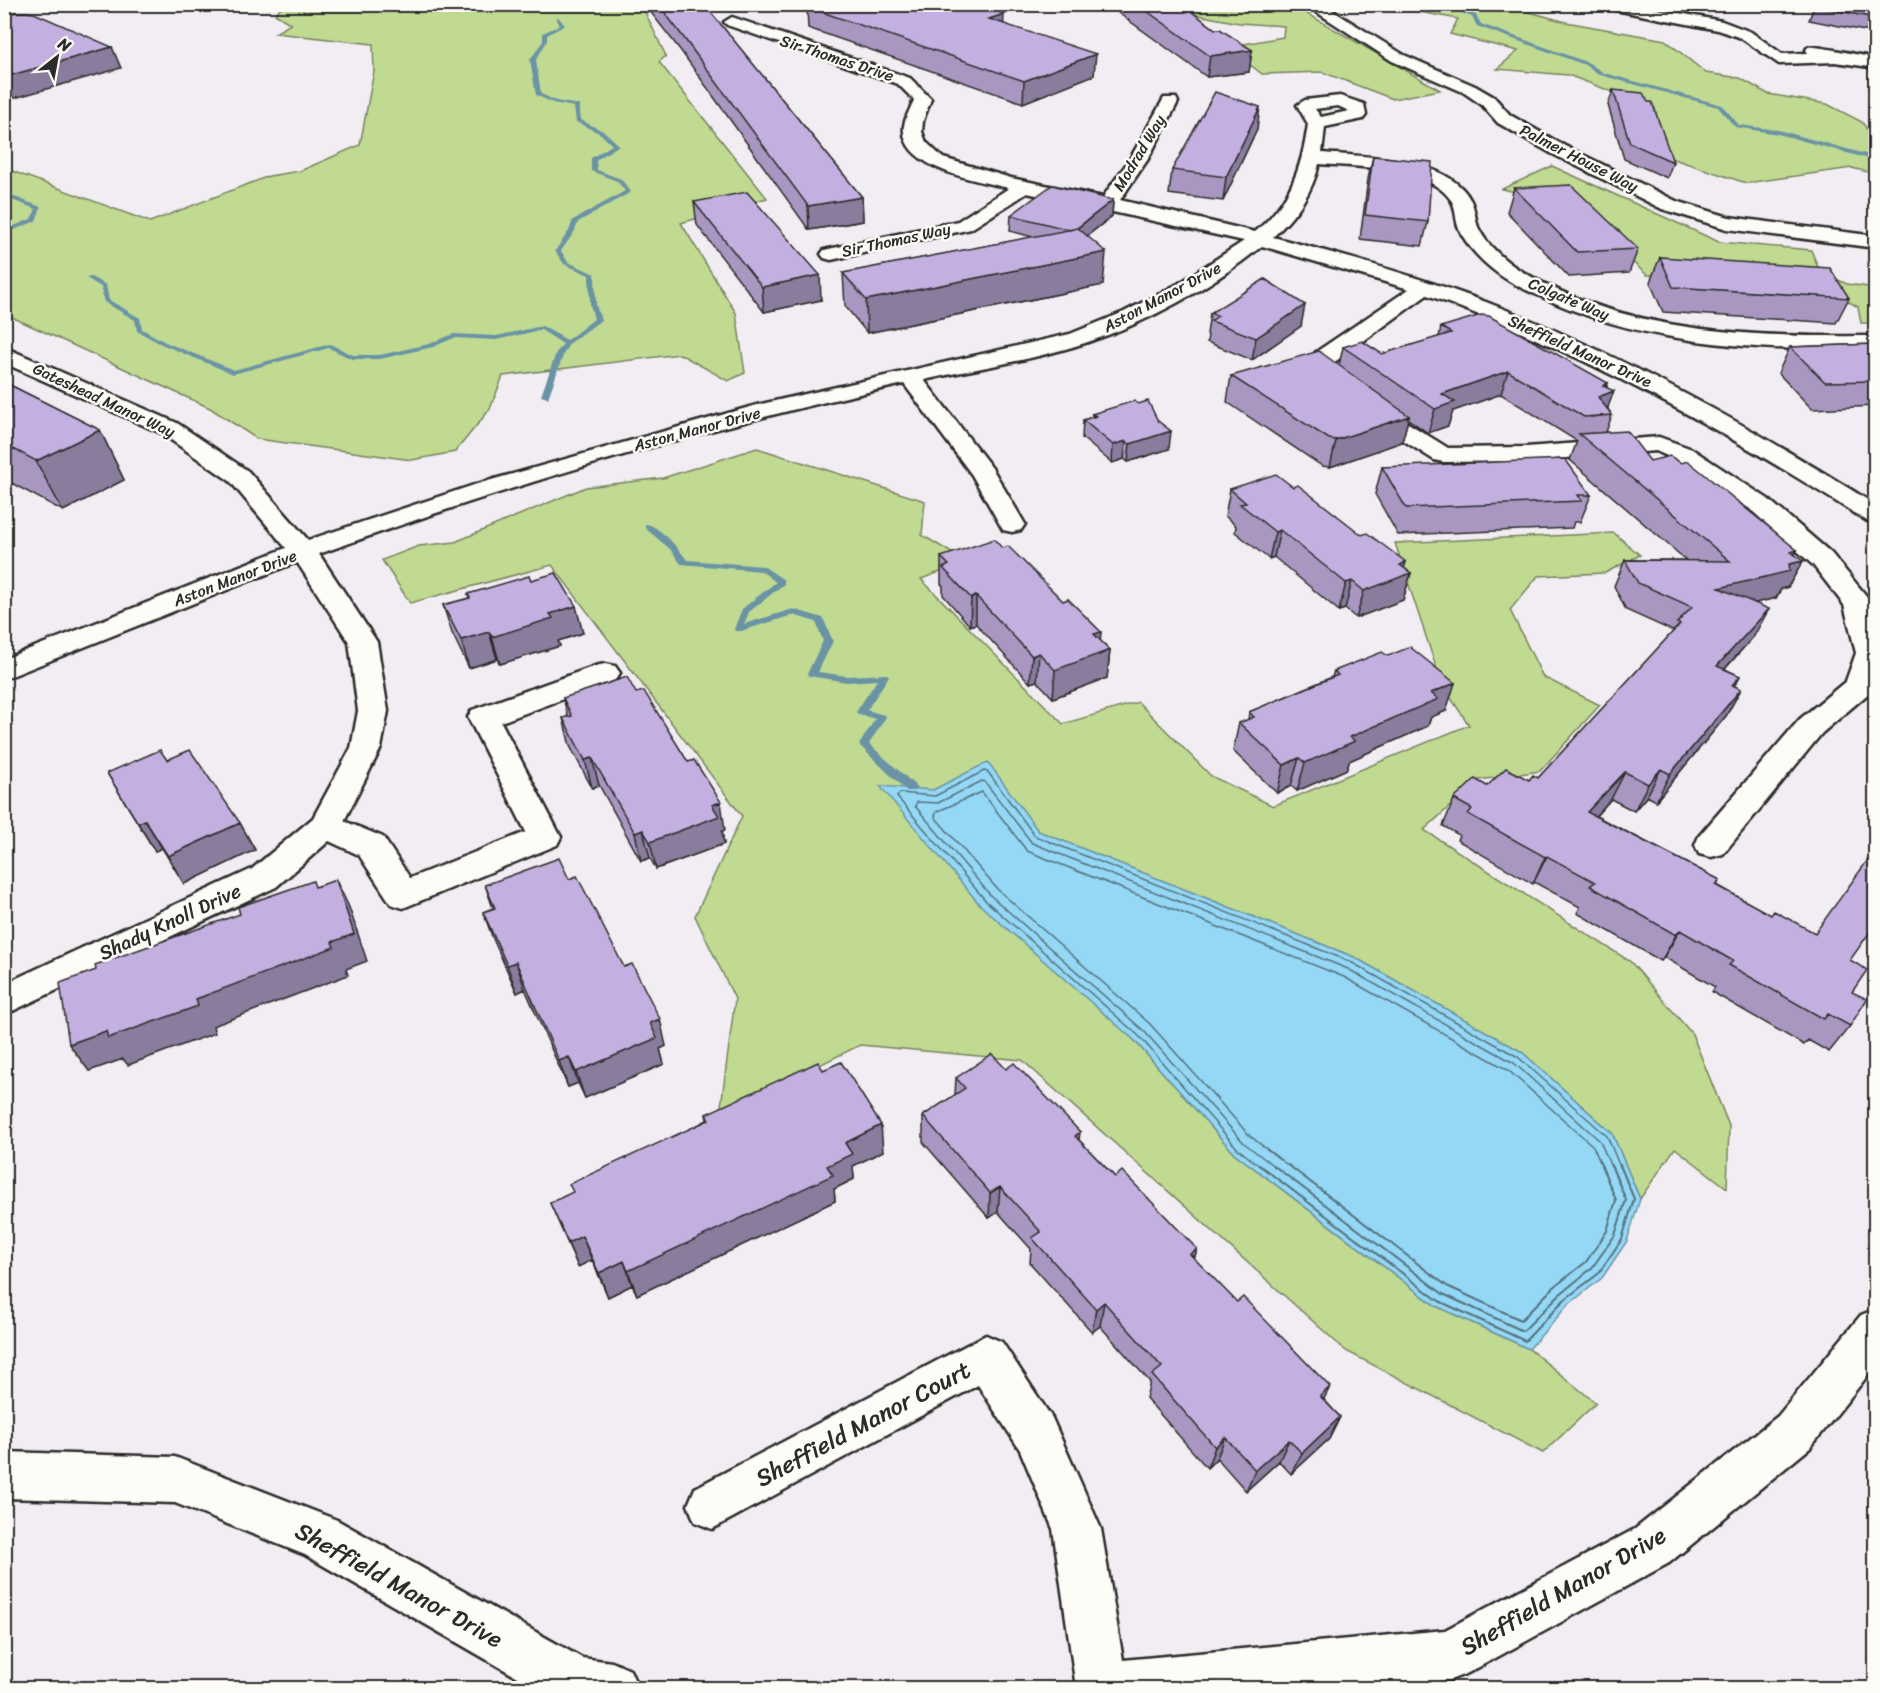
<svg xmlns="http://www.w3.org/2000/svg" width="1880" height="1693" viewBox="0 0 1880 1693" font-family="Sriracha,sans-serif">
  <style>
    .green { fill: #c0da91; stroke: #76825e; stroke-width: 1.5 }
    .water { fill: #94d8f6; stroke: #6a93a5; stroke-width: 1.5 }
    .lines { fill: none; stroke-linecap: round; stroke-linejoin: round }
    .shore-far1 { stroke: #55707c; stroke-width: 1.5 }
    .shore { stroke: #55707c; stroke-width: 2 }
    .stream { fill: #6a93a5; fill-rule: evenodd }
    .minor-casing { stroke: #2b2b2b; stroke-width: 5 }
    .minor { fill: #fdfcf7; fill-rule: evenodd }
    .wall { fill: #a997c1; stroke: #2b2b2b; stroke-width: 1.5 }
    .shaded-wall { fill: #897b9d; stroke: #2b2b2b; stroke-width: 1.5 }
    .building { fill: #c4b0e0; stroke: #2b2b2b; stroke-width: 1.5 }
    .labels { text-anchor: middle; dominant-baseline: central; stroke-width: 5; stroke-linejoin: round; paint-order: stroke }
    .far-street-label { font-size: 16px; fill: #2b2b2b; stroke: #fdfcf7 }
    .street-label { font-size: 20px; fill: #2b2b2b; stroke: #fdfcf7 }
    .near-street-label { font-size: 24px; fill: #2b2b2b; stroke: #fdfcf7 }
  </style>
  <rect width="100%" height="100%" fill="#f2edf2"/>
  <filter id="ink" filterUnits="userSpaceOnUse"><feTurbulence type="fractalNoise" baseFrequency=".0167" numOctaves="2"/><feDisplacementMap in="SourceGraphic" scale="12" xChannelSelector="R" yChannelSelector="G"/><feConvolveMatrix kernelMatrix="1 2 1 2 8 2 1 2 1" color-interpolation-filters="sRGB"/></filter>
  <g filter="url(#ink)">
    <!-- green -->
    <path class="green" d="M283 5H674L643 8 666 56 659 62 767 198 681 223 736 313 745 373 728 381 680 354 503 376 490 409 455 452 412 460 257 439 210 408 5 314 4 168 150 222 269 176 300 171 360 145 374 71 373 44 275 33 291 24 275 14Z
      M1160 5H1296L1304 12 1440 90 1393 99 1322 72 1262 74 1227 47 1283 37 1284 26 1239 23 1162 8Z
      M1381 5H1513L1511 7 1566 22 1665 40 1706 73 1740 78 1768 94 1827 104 1862 122 1875 141V174L1852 168 1746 183 1664 156 1655 108 1568 75 1497 69 1518 51 1450 34 1458 19Z
      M1552 166 1719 242 1811 250 1820 272 1847 284 1875 288V323H1861L1858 307 1820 285 1647 275 1568 204 1502 189Z
      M757 448 925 501 922 535 967 562 921 579 1063 724 1138 702 1211 776 1273 806 1469 725 1442 685 1395 543 1614 533 1640 555 1605 573 1538 576 1510 610 1543 677 1600 705 1540 771 1479 780 1424 830 1631 962 1692 1034 1729 1126 1727 1188 1675 1148 1640 1199 1612 1133 1522 1052 1354 957 1038 831 988 763 933 790 1134 1040 1234 1153 1436 1306 1529 1349 1596 1403 1543 1453 1346 1351 1022 1060 860 1045 720 1114 735 999 695 916 742 816 552 565 410 603 382 560 419 546 455 542 586 487 663 478Z"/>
    <!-- water -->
    <path class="water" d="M988 762 1038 831 1354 957 1522 1052 1612 1133 1640 1199 1627 1241 1602 1278 1568 1305 1529 1349 1436 1306 1234 1153 1134 1040 981 906 880 786 933 790Z"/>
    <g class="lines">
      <!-- shore-far1 -->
      <path class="shore-far1" d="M1261 1167 1238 1149 1139 1036 986 901 897 797 900 793 935 796 984 771 988 772 1035 836 1351 962 1518 1057 1607 1136 1620 1167
        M1275 1167 1244 1143 1144 1031 991 896 915 806 917 802 938 803 982 781 985 782 1032 843 1348 969 1514 1063 1600 1141 1611 1167
        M1290 1167 1250 1136 1150 1024 998 890 935 817 936 812 982 792 1027 851 1344 977 1508 1070 1593 1146 1602 1167"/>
      <!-- shore -->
      <path class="shore" d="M1259 1165 1439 1301 1525 1341 1564 1300 1598 1274 1622 1239 1634 1199 1620 1165
        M1273 1165 1443 1294 1523 1331 1559 1295 1592 1268 1615 1235 1626 1200 1611 1165
        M1288 1165 1447 1286 1521 1320 1553 1288 1586 1262 1607 1231 1616 1200 1601 1165"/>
      <!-- stream -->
      <path class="stream" d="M1439 4H1447L1476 15 1481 24 1589 63 1604 73 1722 105 1739 125 1778 130 1876 157V161L1778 134 1735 127 1718 107 1600 75 1585 65 1477 26 1472 17Z
        M558 17 565 25 547 35V41L536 60 541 94 556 101 579 105 581 120 605 132 618 144V146L596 160 597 170 621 179 631 192 578 222 575 231 561 251 568 262 595 274 596 305 601 320 569 344 564 353 548 398 541 396 556 353 563 344 541 330 496 340 454 338 433 347 380 359H352L329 348 233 374 161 344 137 331 135 320 104 302 101 287 86 278 91 277 106 285 109 300 140 318 142 329 165 342 234 370 330 344 353 355H380L429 344 453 334 496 336 542 326 567 340 594 319 590 305 589 275 564 264 555 251 569 231 573 220 625 191 617 181 591 171V158L612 145 601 134 576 122 574 107 553 103 536 95 530 60 543 41V33L560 25 556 18Z
        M4 193 41 207 36 221 4 234V230L31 219 36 209 4 197Z
        M4 258 11 268 10 269 5 268Z
        M645 524C658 524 679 549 687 560L763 566 784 580V584L749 612 744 624 793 609 823 618 833 641 818 672 847 676 887 674 889 676 867 710 884 715 886 717 869 744 915 785 916 788 915 791H907L859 745 875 719 858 714 856 712 877 680 847 682 809 676 807 674 823 641 816 622 793 615 741 631H735L734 629 742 609 776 582 761 571 681 564 670 549 645 528Z"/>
      <!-- minor casing -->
      <g class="minor-casing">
        <path id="minor" d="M1304 4H1322L1404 55 1475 86 1494 97 1510 115 1563 145 1676 201 1729 217 1876 236V248L1727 229 1662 209 1551 153 1498 123 1482 105 1463 92 1392 61Z
          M1598 4H1631L1722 21 1751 32 1782 54 1808 53 1806 50 1808 47C1815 45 1863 56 1876 58V68L1835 62 1779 64 1741 38 1718 30 1605 8Z
          M732 17 910 78 931 99 923 121 922 132 926 142 943 158 1011 178 1103 197 1130 159 1164 98H1176L1178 102 1148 159 1120 200 1255 232C1290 203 1302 168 1308 124L1297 105 1305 100 1340 96 1364 104 1366 115 1363 119 1325 127 1322 153C1364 157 1449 156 1471 201 1475 209 1475 219 1478 227 1486 245 1506 262 1523 272 1630 335 1756 337 1876 336V350C1766 350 1657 347 1555 303 1539 295 1521 289 1506 279 1487 267 1466 247 1458 226 1455 217 1456 207 1451 200 1428 166 1356 167 1319 164 1312 194 1295 216 1273 237 1345 256 1417 276 1486 302 1623 355 1751 427 1876 505V524L1867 521C1727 432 1584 352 1427 295L1329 366 1400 418 1448 448 1526 447 1659 437 1692 449 1768 499 1831 553 1868 598 1876 618 1874 686 1869 693 1822 733 1723 854 1711 857 1699 854 1695 845 1699 836 1800 719 1846 681 1856 653 1844 605 1813 565 1750 509 1674 459 1656 451 1526 461 1443 462 1434 460 1384 428 1305 367 1316 352 1409 289 1262 246C1211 287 1148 323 1085 343 1033 360 978 368 924 380L992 468 1025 524 1021 530 1012 532 1003 530 972 475 904 384C707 427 508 485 319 554L377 642 388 711 381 748 344 821 383 837 410 878 526 832 468 717 472 710 595 666 605 664 615 666 620 673 615 680 501 722 561 837 557 845 403 908 391 904 359 855 329 841 276 887 4 1015V984L252 869 313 818 351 748 358 711 349 642 297 562 4 679V659L286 548 230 481 161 433 4 363V347L177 423 248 471 308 540 477 484 757 405 1070 334 1124 312 1178 284 1244 241 1027 193 971 229 831 260 824 258 821 254 824 250 958 221 1009 188C980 181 899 169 904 126 905 117 911 108 914 100L898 84 727 25 724 22ZM1338 106 1349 111 1321 117 1315 109Z
          M1876 1309V1365L1810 1448 1669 1563 1468 1673 1450 1680 1364 1688H1073L1075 1681 1053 1529 1020 1450 978 1385 712 1529 695 1522 688 1505 695 1488 986 1335 1002 1342 1052 1418 1101 1529 1123 1660 1445 1630 1635 1529 1778 1416 1861 1315Z
          M4 1452 175 1457 337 1520 582 1658 612 1662 630 1670 638 1688H536L305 1555 175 1503 4 1498Z"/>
      </g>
      <!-- minor -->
      <use href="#minor" class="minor"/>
    </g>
    <!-- wall -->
    <path class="wall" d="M648 4H704L862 197 863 221 809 230 681 51 649 10Z
      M1106 4H1181L1215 29 1252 50 1249 72 1207 77Z
      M1875 4V33L1809 20 1814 6Z
      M807 7 1004 24 1094 75 1023 103 808 28Z
      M1613 90 1673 162 1667 178 1624 159 1608 105Z
      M1257 129 1223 201 1169 194 1172 170Z
      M1373 156 1428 222 1422 246 1360 239 1368 179Z
      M1514 188 1638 249 1629 273 1569 277 1507 212Z
      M1113 200 1112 216 1087 236 1103 285 867 333 845 306 843 273 1033 237 1010 231 1011 215Z
      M694 202 821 300 764 312 697 225Z
      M1660 257 1849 298 1836 323 1663 312 1650 282Z
      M1210 313 1301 326 1252 360 1207 342 1208 335 1207 334Z
      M1441 327 1607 387 1608 409 1612 415 1606 432 1650 461 1797 550 1795 555 1803 561 1788 587 1781 589 1776 598 1754 603V636L1725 669 1740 676 1734 686 1741 689 1726 716 1656 801 1647 796 1634 811 1611 799 1596 816 1720 880 1717 885 1850 960 1852 992 1850 1026 1829 1052 1808 1040 1804 1045 1712 992 1715 987 1664 957 1661 961 1577 913 1580 907 1534 882 1533 884 1457 840 1459 835 1443 826 1454 799 1487 786 1538 778 1672 633 1673 631 1626 610 1614 586 1625 560H1686L1570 460 1577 441 1501 394 1453 411 1448 426 1428 433 1408 419 1402 442 1330 467 1322 466 1227 402 1231 376 1339 365 1343 347 1382 354 1439 337Z
      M1875 344V406L1812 409 1778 373 1790 347Z
      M4 382 100 430 124 480 63 511 4 479Z
      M1092 414 1169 449 1128 462 1124 459 1112 463 1082 438 1083 420 1092 417Z
      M1382 467 1591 495 1580 522H1574L1572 528 1398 535 1375 494Z
      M1293 487 1411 573 1403 600 1356 618 1345 609 1339 611 1274 557 1269 559 1235 532 1236 526 1225 516 1230 489Z
      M1002 548 1110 650 1107 678 1053 698 1037 681 1030 683 976 624 970 626 943 595V586L941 584V557Z
      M531 580 583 633 558 641 560 646 500 664 497 659 469 668 452 633 443 605 469 598 468 594Z
      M1334 671 1446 711 1431 717 1428 726 1349 761 1347 769 1297 791 1291 786 1277 793 1233 751 1239 723 1248 720 1249 712 1332 677Z
      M636 693 725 830 722 831 724 844 656 869 650 858 641 861 599 785 592 788 570 746 563 718 568 717 563 698Z
      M167 760 240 823 255 850 184 884 162 848 155 851 107 773Z
      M569 879 624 967 666 1046 660 1049 664 1064 585 1098 578 1083 568 1087 525 989 517 993 493 939 483 912 493 908 485 885Z
      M1006 1069 1079 1140 1115 1177 1197 1249 1194 1259 1340 1417 1329 1439 1291 1474 1279 1461 1246 1491 1217 1458 1207 1468 1146 1398 1150 1382 1100 1326 1092 1332 1030 1263 1031 1249 998 1212 989 1218 923 1142V1116L955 1095 956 1078Z
      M823 1070 883 1151 853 1166 854 1179 834 1189 835 1201 637 1295 632 1285 608 1297 592 1260 578 1267 550 1203 572 1193 707 1120 706 1114Z"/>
    <!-- shaded-wall -->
    <path class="shaded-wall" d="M1004 14 1003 35 989 19Z
      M112 47 121 68 4 101V77Z
      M1252 50 1249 72 1207 77 1210 56Z
      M1096 54 1094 75 1023 103 1024 81Z
      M1260 107 1257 129 1223 201 1226 177Z
      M862 197 863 221 809 230 808 206Z
      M1113 200 1112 216 1073 247 1074 231Z
      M1106 252 1103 285 867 333 866 300Z
      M820 275 821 300 764 312 762 287Z
      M1305 305 1301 326 1252 360 1256 338Z
      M1508 371 1501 394 1453 411 1448 426 1428 433 1435 409 1442 394Z
      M1608 383 1604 395 1614 391 1605 415 1591 417 1603 386Z
      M1409 416 1402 442 1330 467 1336 440Z
      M100 430 124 480 63 511 36 461Z
      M1171 431 1169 449 1128 462 1130 444Z
      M1126 441 1124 459 1112 463 1113 445Z
      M1280 530 1274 557 1269 559 1275 532Z
      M1797 550 1790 564 1803 561 1788 587 1781 589 1776 598 1706 615 1719 588 1791 552Z
      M1406 562 1402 576 1411 573 1403 600 1356 618 1364 591 1400 565Z
      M1352 581 1345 609 1339 611 1346 583Z
      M976 596V624L970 626 971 598Z
      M576 606 583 633 558 641 560 646 500 664 492 637 550 614Z
      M1769 609 1754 636 1703 693 1717 666Z
      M489 632 497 659 469 668 461 640Z
      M1101 632 1099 655 1110 650 1107 678 1053 698 1055 670 1094 634Z
      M1039 653 1037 681 1030 683 1032 656Z
      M1740 676 1725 703 1732 685Z
      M1455 683 1446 711 1431 717 1428 726 1349 761 1347 769 1297 791 1305 763 1350 737 1431 693Z
      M1741 689 1726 716 1656 801 1670 774Z
      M592 758 599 785 592 788 585 760Z
      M1299 758 1291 786 1277 793 1284 765Z
      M1661 769 1647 796 1634 811 1648 784Z
      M1625 772 1611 799 1574 839 1587 812Z
      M721 802 725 830 722 831 724 844 656 869 650 842 712 805Z
      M145 820 162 848 155 851 138 823Z
      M240 823 255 850 184 884 168 856Z
      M643 830 650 858 641 861 635 833Z
      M1547 856 1533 884 1545 857Z
      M336 880 349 907 367 961 346 969 348 975 213 1026 215 1033 128 1065 123 1059 89 1071 69 1044 196 999 332 942Z
      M4 906 10 947 4 949Z
      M1680 930 1664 957 1661 961 1676 935Z
      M516 962 525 989 517 993 507 965Z
      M660 1019 666 1046 660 1049 664 1064 585 1098 576 1072 650 1023Z
      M569 1057 578 1083 568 1087 559 1061Z
      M881 1125 883 1151 853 1166 854 1179 834 1189 835 1201 637 1295 628 1271 845 1143Z
      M1080 1132 1077 1157 1075 1136Z
      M1000 1187 998 1212 989 1218 990 1193Z
      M582 1236 592 1260 578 1267 568 1243Z
      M1197 1249 1190 1273V1254Z
      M624 1261 632 1285 608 1297 599 1273Z
      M1104 1302 1100 1326 1092 1332 1096 1309Z
      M1330 1387 1319 1409 1320 1396Z
      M1340 1417 1329 1439 1291 1474 1302 1453Z
      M1225 1437 1217 1458 1207 1468 1215 1447Z
      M1289 1440 1279 1461 1246 1491 1255 1470Z"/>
    <!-- building -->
    <path class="building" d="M658 4H704L862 197 808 206 678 30Z
      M816 4H974L1004 14 989 19 1096 54 1024 81 807 7Z
      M1137 4H1181L1215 29H1220L1252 50 1210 56Z
      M1816 4H1875V18L1814 6Z
      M4 12 7 13 24 12 34 13 112 47 4 77Z
      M1613 90 1643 93 1648 102H1652L1673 162 1630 143Z
      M1215 92 1260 107 1226 177 1172 170Z
      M1373 156 1432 162 1428 222 1365 215Z
      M1052 185 1113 200 1077 228 1070 230 1011 215Z
      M1571 185 1638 249 1577 252 1514 188Z
      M747 192 820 275 762 287 694 202Z
      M1078 228 1106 252 866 300 843 273Z
      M1660 257 1830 268 1849 298 1673 287Z
      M1265 279 1305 305 1256 338 1211 321 1218 316 1210 313Z
      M1481 315 1489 316 1608 383 1603 386 1614 391 1598 397 1612 415 1584 417 1508 371 1442 394 1455 402 1435 409 1343 347 1362 341 1382 354 1451 333 1441 327Z
      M1875 344V381L1825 382 1790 347Z
      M1319 351 1409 416 1336 440 1329 439 1231 376Z
      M4 382 100 430 36 461 4 444Z
      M1134 401 1138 404 1148 401 1158 421 1171 431 1130 444 1126 441 1113 445 1083 420 1096 416 1092 414Z
      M1627 431 1650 461 1670 456 1681 463 1688 461 1797 550 1791 552 1803 561 1789 564 1790 571 1719 588 1769 609 1717 666 1740 676 1732 685 1741 689 1670 774 1661 769 1648 784 1625 772 1587 812 1720 880 1716 885 1771 915 1774 911 1815 933 1875 850V925L1850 960 1867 970 1852 992 1867 999 1850 1026 1828 1014 1824 1019 1729 965 1733 961 1680 930 1676 935 1590 886 1595 882 1547 856 1545 857 1468 814 1472 809 1454 799 1475 779 1487 786 1506 768 1529 780 1533 775 1538 778 1680 624 1677 623 1692 607 1638 583 1625 560 1730 561 1579 434Z
      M1565 459 1591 495H1578L1582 501 1406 508 1382 467Z
      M1276 474 1293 487 1298 485 1362 535 1367 533 1406 562 1400 565 1411 573 1364 591 1352 581 1346 583 1280 530 1275 532 1240 504 1246 503 1230 489Z
      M994 539 1002 548 1008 546 1063 601 1068 599 1101 632 1094 634 1110 650 1055 670 1039 653 1032 656 976 596 971 598 943 568 949 565 941 557Z
      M556 573 576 606 550 614 553 618 492 637 489 632 461 640 443 605 470 598 468 594 529 576 531 580Z
      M1410 647 1455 683 1431 693 1438 699 1350 737 1355 741 1305 763 1299 758 1284 765 1239 723 1254 717 1249 712 1338 675 1334 671 1382 652 1388 656Z
      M627 677 636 693 644 691 688 762 694 760 721 802 712 805 719 816 650 842 643 830 635 833 592 758 585 760 563 718 572 716 563 698Z
      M160 750 167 760 190 750 240 823 168 856 145 820 138 823 107 773Z
      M559 858 569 879 577 876 624 967 632 964 660 1019 650 1023 657 1038 576 1072 569 1057 559 1061 516 962 507 965 483 912 495 908 485 885Z
      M336 880 354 934 332 942 334 947 196 999 198 1006 108 1038 106 1031 69 1044 60 983 96 970 95 965 240 914 238 907 313 881 315 887Z
      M992 1054 1006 1069 1014 1063 1080 1132 1075 1136 1115 1177 1122 1171 1197 1249 1190 1254 1237 1302 1243 1297 1330 1387 1320 1396 1340 1417 1302 1453 1289 1440 1255 1470 1225 1437 1215 1447 1152 1375 1162 1367 1104 1302 1096 1309 1032 1238 1041 1232 1000 1187 990 1193 923 1116 965 1088 956 1078Z
      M818 1062 823 1070 841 1062 881 1125 845 1143 852 1154 827 1166 833 1175 628 1271 624 1261 599 1273 582 1236 568 1243 550 1203 573 1192 569 1184 709 1120 706 1114Z"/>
  </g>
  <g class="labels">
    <!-- far-street labels -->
    <g class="far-street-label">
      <text transform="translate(837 58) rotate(18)">Sir Thomas Drive</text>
      <text transform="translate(1139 153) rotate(-59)">Modrad Way</text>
      <text transform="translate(1579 158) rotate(27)">Palmer House Way</text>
      <text transform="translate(896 240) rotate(-12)">Sir Thomas Way</text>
      <text transform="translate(1162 297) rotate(-28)">Aston Manor Drive</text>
      <text transform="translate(1569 299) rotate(23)">Colgate Way</text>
      <text transform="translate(1580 351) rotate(24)">Sheffield Manor Drive</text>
      <text transform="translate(104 400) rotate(25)">Gateshead Manor Way</text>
      <text transform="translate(697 429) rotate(-15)">Aston Manor Drive</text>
      <text transform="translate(235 578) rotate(-21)">Aston Manor Drive</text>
    </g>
    <!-- street labels -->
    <g class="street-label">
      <text transform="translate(170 922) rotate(-25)">Shady Knoll Drive</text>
    </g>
    <!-- near-street labels -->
    <g class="near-street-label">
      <text transform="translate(863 1424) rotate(-28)">Sheffield Manor Court</text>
      <text transform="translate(399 1585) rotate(29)">Sheffield Manor Drive</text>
      <text transform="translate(1563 1591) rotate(-30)">Sheffield Manor Drive</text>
    </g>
  </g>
  <!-- margin -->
  <rect width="1880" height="1693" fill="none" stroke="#fdfcf7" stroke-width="24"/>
  <rect x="12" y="12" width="1856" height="1669" fill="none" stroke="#2b2b2b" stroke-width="2" filter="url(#ink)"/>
  <!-- north arrow -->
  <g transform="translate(57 57) rotate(31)" stroke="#fdfcf7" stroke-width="4.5" paint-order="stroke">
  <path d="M0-4.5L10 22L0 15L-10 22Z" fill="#2b2b2b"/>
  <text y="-9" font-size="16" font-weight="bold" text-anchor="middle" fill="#2b2b2b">N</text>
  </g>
</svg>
